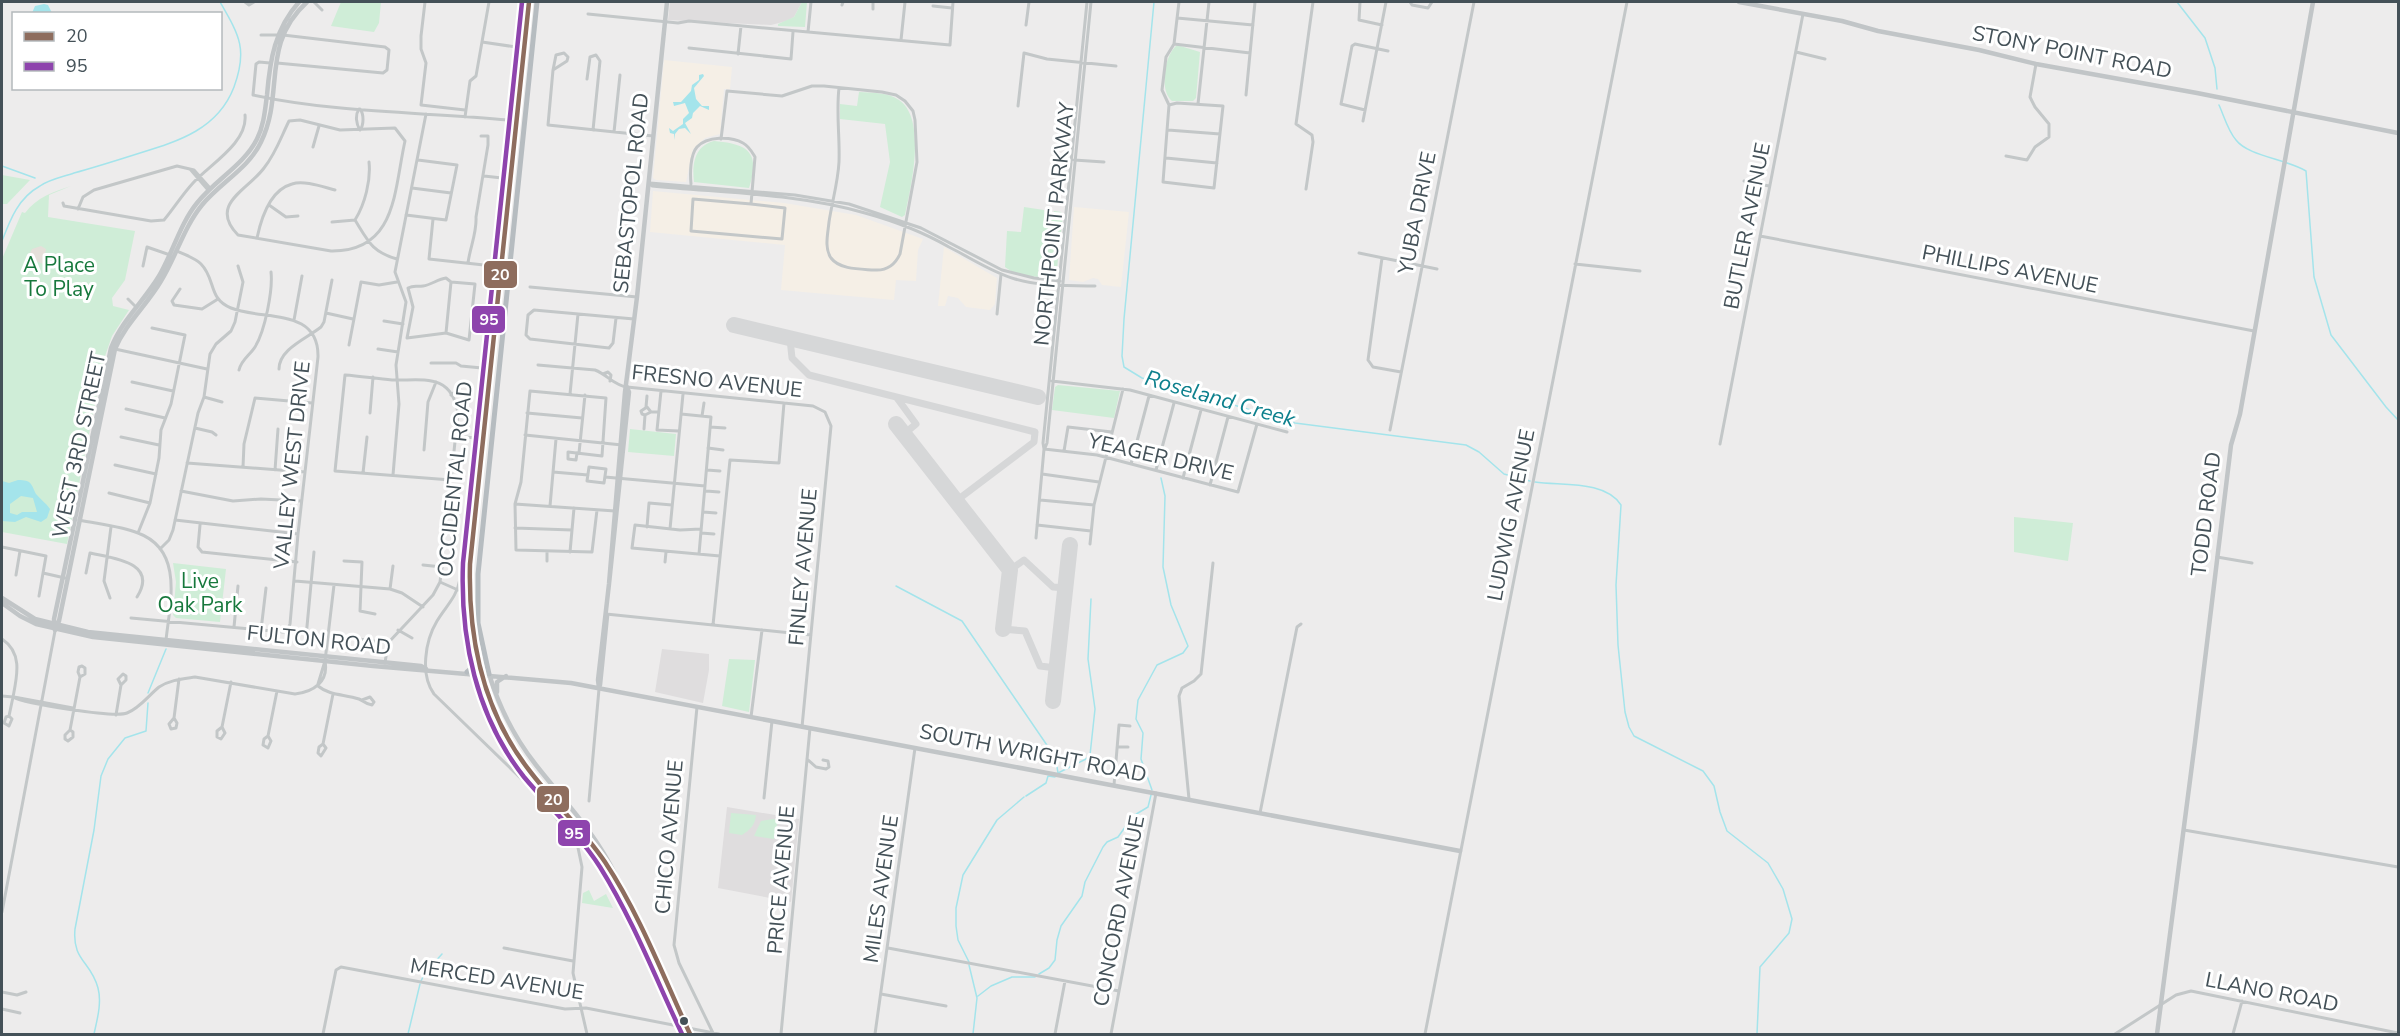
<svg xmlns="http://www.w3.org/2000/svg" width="2400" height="1036" viewBox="0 0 2400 1036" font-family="'Nunito Sans',sans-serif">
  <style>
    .commercial { fill: #f5efe6 }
    .education { fill: #dfddde }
    .green { fill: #cfedd7 }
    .sand { fill: #e5e0da }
    .water { fill: #a4e4eb; fill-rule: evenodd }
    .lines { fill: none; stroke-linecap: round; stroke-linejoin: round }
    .stream { stroke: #a4e4eb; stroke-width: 1.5 }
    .taxiway { stroke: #d6d7d8; stroke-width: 7 }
    .runway { stroke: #d6d7d8; stroke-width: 16 }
    .minor { stroke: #c3c7c8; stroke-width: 3 }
    .major { stroke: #c1c5c7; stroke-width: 4.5 }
    .highway { stroke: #b6bcc0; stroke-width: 5 }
    .bus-1-casing { stroke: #fff; stroke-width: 9 }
    .bus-2-casing { stroke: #fff; stroke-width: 9 }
    .bus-1 { stroke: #8e6d5e; stroke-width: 4.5 }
    .bus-2 { stroke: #8e44ad; stroke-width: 4.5 }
    .bus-dot { fill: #445158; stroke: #fff; stroke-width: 2 }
    .labels { text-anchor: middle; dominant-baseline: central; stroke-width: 6; stroke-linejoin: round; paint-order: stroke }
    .street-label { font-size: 21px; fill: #445158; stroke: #fff }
    .park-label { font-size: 21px; fill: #16783c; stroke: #fff }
    .water-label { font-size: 22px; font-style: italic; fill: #0d808d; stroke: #fff }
    .line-badge { stroke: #fff; stroke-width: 2 }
    .badge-label { font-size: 16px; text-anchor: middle; font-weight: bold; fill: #fff }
  </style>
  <rect width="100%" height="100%" fill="#edecec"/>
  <!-- commercial -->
  <path class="commercial" d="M664 60 732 67 730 89H724L720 134 705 138 693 149 686 182 656 180 653 178Z
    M653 191 784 203 856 215 923 239 918 250 916 281 896 280 894 300 781 290 785 245 650 232Z
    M1074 207 1129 212 1121 287 1102 285 1098 279 1093 278 1083 282 1069 280Z
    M944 247 997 278 995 304 990 310 966 307 958 298 948 296 945 306H938Z"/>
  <!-- education -->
  <path class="education" d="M670 2H802L794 17 787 21 771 25 668 20Z
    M662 649 709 654V670L703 703 655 692Z
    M727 807 799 819 791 902 718 888Z"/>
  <!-- green -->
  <path class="green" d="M341 2H381L379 23 374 32 331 26Z
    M802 2H807L805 27 778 26V24L794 17Z
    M1177 45 1200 52 1196 98 1193 101H1172C1159 91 1164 55 1177 45Z
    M859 92C872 93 888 92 899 100 927 119 911 187 905 215L902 217 880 207 890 162 885 124 840 119V104L857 106Z
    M714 141C747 144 761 151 749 188L694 182C692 165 694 146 714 141Z
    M2 175 30 180 7 204H2Z
    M71 186 49 195 48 217 135 231 125 280 112 298 113 306 129 310 112 336 104 359 67 544 2 532V259L22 212 25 213C37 197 53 192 71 186Z
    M1024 207 1044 210 1046 219 1052 220 1054 211 1061 212 1063 215 1056 277C1043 277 1018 278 1005 267L1007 231 1021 232Z
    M1058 385 1120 391 1114 418 1052 410 1055 387Z
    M630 429 676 434 674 456 628 452Z
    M2014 517 2073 523 2068 561 2014 552Z
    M173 563 226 569 220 622 176 618 173 615 176 582Z
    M729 659 755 660 749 712 722 706Z
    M731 813 756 815C755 825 750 830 742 835L729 833Z
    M773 819 778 820 774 839 754 836 761 821Z
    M589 890 594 901 606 894 613 908 582 903 583 893Z"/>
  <!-- sand -->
  <path class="sand" d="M41 246 46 249 43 264 28 258 32 249Z"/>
  <!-- water -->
  <path class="water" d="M44 4 48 5 52 13H32L35 6Z
    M703 74 704 76 694 88 696 99 702 106H709V110L700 106 693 113 692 118 685 123 691 134 685 128 679 129 675 134V140L674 134 670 133 669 128 673 131 683 124V119L689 113 685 103 674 106 673 102H681L691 91 692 85 699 80V75Z
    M18 480C32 480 31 484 36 494 40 499 46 503 50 509L47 518 41 522 26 517 15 522 2 521V481L9 483ZM21 496 33 498 37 512H22L17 515 10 513V504Z"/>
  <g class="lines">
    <!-- stream -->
    <path class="stream" d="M1154 2 1124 319 1122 356 1124 367 1142 378 1295 423 1466 445 1479 452 1504 474 1530 481
      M2177 2 2205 38 2215 68 2217 89
      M2219 105C2224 116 2228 131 2236 140 2248 156 2286 159 2306 171L2314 277 2331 335 2386 407 2398 420
      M2 166 35 178
      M2 241C10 220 18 198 40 186 50 179 63 177 74 173 96 167 118 160 140 153 179 141 218 129 234 87 248 49 239 35 220 2
      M1535 482C1561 486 1605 480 1621 505L1616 585 1618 645 1625 712 1629 727 1634 736 1703 771 1714 786 1720 812 1727 831 1768 863 1783 889 1792 919 1789 933 1760 967 1757 1034
      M896 586 962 621 1053 754 1056 761 1058 773 1086 759 1090 755 1095 709 1088 659 1091 599
      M148 693 166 649
      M1152 790 1141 759 1143 733 1136 719 1138 700 1157 665 1183 653 1188 646 1171 605 1163 567 1165 496 1161 478
      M1026 796 1046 783 1048 776 1055 777
      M969 962 958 940 956 926V908L963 875 997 820 1024 797
      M969 965 977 998 973 1034
      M1039 974 1049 968 1055 960 1057 940 1061 926 1082 896 1085 882 1103 847 1107 842 1118 837 1133 816 1148 807 1151 795
      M421 981 425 973 442 954
      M978 996 991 986 1012 977H1035
      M94 1034C97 1020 102 1003 98 988 91 961 72 961 75 929L94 830 101 776 108 759 125 738 146 731 148 703
      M408 1034 420 984"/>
    <!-- taxiway -->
    <path class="taxiway" d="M790 339 792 358 809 375 1035 432 1034 442 956 501
      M897 398 916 424 904 434
      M1010 570 1024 560 1053 587 1065 588
      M1003 629 1025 631 1040 666 1056 668"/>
    <!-- runway -->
    <path class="runway" d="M734 325 1038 397
      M896 424 1010 570 1003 629
      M1053 701 1070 545"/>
    <!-- minor -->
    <path class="minor" d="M245 2 249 5 254 2
      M314 2 322 10
      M425 2 421 36V49L426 63 421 105 465 110
      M520 2 460 579C457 597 446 606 437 621 425 641 420 675 434 694L535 792 577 843 582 867 573 973 587 1034
      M1360 2 1359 20 1382 25
      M1410 2 1412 5 1428 8 1432 2
      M842 5 843 2
      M933 6 952 8
      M873 9V2
      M588 14 678 23 689 21 950 45 953 2
      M1177 18 1253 25
      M1026 25 1029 2
      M808 32 811 2
      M261 35H283L385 47 389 50 387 70 383 73 277 63
      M901 40 905 2
      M482 42 516 47
      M1174 44 1250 53
      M689 48 791 59 793 32
      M1796 52 1825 59
      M564 53 568 57 567 61 553 70 556 55Z
      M738 54 741 26
      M270 63 259 62 256 64 253 95C336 113 423 112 508 120
      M553 70 548 125 653 136
      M587 79 590 57 596 55 600 61 593 130
      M1246 95 1255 2
      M1198 104 1209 2
      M1169 105 1177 103 1223 106 1214 188 1163 182 1169 105 1162 90 1166 57 1174 44 1179 2
      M1018 106 1024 53 1047 59 1116 66
      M359 109C355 115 356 124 360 130
      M1365 110 1341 104 1352 46 1355 44 1388 51
      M465 117 470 81 476 76 489 2
      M300 120 340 130 395 128 405 141C394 190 397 252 331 251L238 235C208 204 248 190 264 168 276 153 281 137 289 121Z
      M1363 121 1386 2
      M360 130C364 125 364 114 360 109
      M1168 130 1220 134
      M614 132 620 75
      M721 139 727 91 782 96 812 86H824L882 92 896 95 905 101 913 111 915 120 917 162 900 254C895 265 886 271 874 270 861 269 840 270 831 258 824 248 828 233 829 222 832 202 838 182 839 162 840 137 836 113 839 88
      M313 147 319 126
      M2006 156 2027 160 2035 147 2049 137V124L2035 107 2030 97 2036 64
      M1166 158 1217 163
      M1074 160 1104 162
      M190 169 208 190
      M484 176 502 178
      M1744 181 1769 186
      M649 183 652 186C722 193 797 193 865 213 894 221 923 232 949 247 971 258 991 272 1015 279 1042 287 1068 285 1095 286
      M650 183 795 195 849 204 921 228 1002 270 1034 278 1060 281
      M691 184C690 174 690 155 697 147 707 136 731 136 743 143 749 146 752 152 755 157L751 204 785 208 782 239 691 231 693 199 751 204
      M412 188 451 193
      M1306 189 1313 142 1312 135 1296 124 1313 2
      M63 203 64 206 151 221 164 220C174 208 182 195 193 183 209 165 248 143 245 115
      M269 205 286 217 298 216
      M78 209 83 197 94 190 177 166 194 170 210 188
      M406 215 446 220 457 165 418 160
      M433 219 429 259 493 266
      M355 220C368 241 372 252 397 259
      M332 222 355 220C365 204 371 180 369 162
      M1760 236 2254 331
      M257 238C261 219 270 190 292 184 304 180 323 187 335 190
      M1359 253 1437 269
      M1382 258 1368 360 1373 367 1401 372
      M468 263C470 247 477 233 476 217L488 145V136H481
      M1575 264 1640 271
      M143 266 147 247 170 255
      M446 278 451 282 475 284 469 340 446 333 407 338 413 307 408 288C414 285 416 287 423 286 431 285 438 279 446 278Z
      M530 287 637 297
      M180 289 172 301 174 305 202 309 218 299
      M128 299 136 307
      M326 313 353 319
      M997 314 1001 274
      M616 318 613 343 609 348 530 339 526 335 528 315 534 310 634 319
      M294 320 302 276
      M384 321 403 324
      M446 333 451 282
      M349 345 361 282 379 285 397 282
      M115 349 207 369
      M378 349 398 352
      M431 363H456L461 366 482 368
      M538 365 595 370C608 375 613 385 627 387L813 406 825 412 831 426 802 727
      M279 369C279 349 306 339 321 327L324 322 332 280
      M239 370C241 360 250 355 255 347 265 331 273 290 271 272
      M603 374 608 372 611 375 610 381
      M345 375C361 376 377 379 392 380 422 381 451 372 458 413L451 480 335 471Z
      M1052 381 1130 390 1287 432
      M132 382 173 391
      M661 391 657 430 679 431
      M570 394 578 314
      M451 395 460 388
      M204 397 222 402
      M646 407 647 396
      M126 409 165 418
      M651 412 647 407 641 411 642 414 645 415 651 412H658
      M370 413 373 377
      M527 413 582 418
      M681 414 711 417 699 554
      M702 416 704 403
      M710 427 725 428
      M195 428 212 432 216 435
      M644 429 645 415
      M1390 430 1474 2
      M525 435 622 445
      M456 436 475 438
      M121 437 159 445
      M1720 444 1803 14
      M708 448 723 450
      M1045 448 1047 443 1091 2
      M1044 449 1097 455 1238 492 1257 424
      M424 450 428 402 436 382
      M1064 451 1068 427 1112 432
      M577 453 576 460 568 459V452L602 456 606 398 530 391 521 482 515 504 516 550 592 552 597 510
      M579 453 585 395
      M187 463 305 472
      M1131 464 1149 396
      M115 465 156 474
      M243 467 244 444 255 398 312 403
      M589 467 606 469 604 483 587 481Z
      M275 470 278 429
      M707 470 720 471
      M1156 470 1174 403
      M553 472 588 475
      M363 473 367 437
      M1042 474 1099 482
      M393 475 399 404 396 365 406 302 395 272 426 114
      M605 477 705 486
      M1183 478 1201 410
      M1210 485 1228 417
      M181 491 233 501 261 499 301 501
      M706 491 719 492
      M109 493 150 503
      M1040 500 1094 505
      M515 504 615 511
      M550 506 556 439
      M703 512 716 513
      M79 520C98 524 120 526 138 533 184 550 170 603 166 640
      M175 520 298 534
      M200 525 198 547 202 552 297 562
      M1037 525 1091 531
      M647 527 649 503 672 505
      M515 528 572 530
      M670 529 683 394
      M701 529 680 530 635 525 632 548 720 556
      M138 533 150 503 159 458 161 430 171 404 185 335 152 328
      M701 533 714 534
      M1036 538 1044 449 1043 443 1087 2
      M1090 544 1094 505 1123 389
      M2 547 46 556 39 596
      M160 549 169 540 173 530 198 413 204 397 210 354 216 344 231 331 235 322 243 282 238 266
      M570 552 574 508
      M2217 557 2252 563
      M344 561 362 562 360 611 375 614
      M547 561V551
      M665 562 666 552
      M43 573 65 578
      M86 573 90 553C112 558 159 562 137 597
      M16 575 20 551
      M295 581 390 589 402 593 423 607
      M440 582 458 590
      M390 589 393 566
      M110 598 104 581 111 527
      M606 614 811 635
      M131 618 283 632 287 631 290 624 298 534 318 357C319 307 263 321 231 308 208 299 216 279 201 264 195 258 185 255 177 251
      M713 625 730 460 779 463 784 403
      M234 627 238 586
      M261 630 266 588
      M398 630 412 638
      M306 637 314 552
      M2 639C23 653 17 676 13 697L2 696
      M359 639 387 643
      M385 663 388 643 433 595 440 582 442 567 423 565
      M318 684 325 661 334 585
      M318 686C330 696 345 694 359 699 364 701 365 704 372 705L374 702 370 697 362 700
      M13 697C25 704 115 718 127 713 140 708 148 696 159 687 170 680 182 679 195 677L295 694C313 692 329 682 325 661
      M14 697 73 708
      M697 707 674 945 679 963 713 1033
      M116 715 121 685 126 680V676L123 674 118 679 121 685
      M9 716 12 719 9 726 4 723 6 717 9 716 13 697
      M751 717 762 630
      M174 718 177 723 176 728 171 729 169 724 174 718 179 679
      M222 727 225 733 221 739 217 737V731L222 727 231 682
      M70 730 73 732V737L68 741 65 739V735L70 730 80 677 85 674V668L82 666 79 667 78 672 80 677
      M268 736 271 741 268 748 263 745 264 739 268 736 277 691
      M323 744 326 748 321 756 318 753 319 747 323 744 333 694
      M1117 747H1128
      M807 759 816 767 826 769 829 767 828 761 823 760
      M1114 785 1119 725 1130 726
      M764 798 772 721
      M1189 799 1179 696 1182 688 1194 681 1201 674 1213 563
      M589 801 599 689
      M1260 813 1297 627 1301 624
      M2184 830 2398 867
      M2 912 55 631
      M504 948 573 961
      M888 948 1119 991
      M2 992 17 995 26 992
      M881 994 946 1006
      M2 1009 20 1013
      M323 1034 336 970 341 967 565 1009 586 1008 719 1034
      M781 1034 810 728
      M875 1034 915 748
      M1055 1034 1065 981
      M1111 1034 1156 793
      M1425 1034 1627 2
      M2115 1034 2176 995 2191 991 2398 1033
      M2233 1034 2242 1001"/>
    <!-- major -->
    <path class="major" d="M1739 2 1842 21 1878 31 1979 50 2036 64 2197 93 2398 133
      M609 584 629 392 627 387
      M2 598 35 619 88 632 421 666 426 669
      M2 603 20 616 36 624 93 637 373 666 571 683 1460 851
      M55 630 59 621 115 349C126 323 147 305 161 281 176 257 184 227 202 205 220 183 249 168 261 142 285 93 260 45 307 2
      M55 630 54 619 111 348C122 320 144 301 159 276 173 252 180 224 197 203 215 180 244 165 257 139 264 125 265 110 267 95 270 59 275 29 299 2
      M480 674C491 709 507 742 530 771 554 802 584 829 605 862 640 916 663 978 690 1034
      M489 674C499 707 515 738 536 765 564 801 595 832 615 874
      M600 685 607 616
      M599 688 598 680 609 584 625 392 637 297 667 2
      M497 692V682L506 676
      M2157 1034 2195 742 2231 445 2240 414 2313 2"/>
    <!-- highway -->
    <path class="highway" d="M467 672 473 667 475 659
      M480 674 470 620V572L529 2
      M489 674 478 623V574L537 2"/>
    <!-- bus-1 casing -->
    <g class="bus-1-casing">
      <path id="bus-1" d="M529 2 470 564C468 638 483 711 529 770 553 802 583 829 605 862 640 915 663 976 690 1034"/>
    </g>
    <!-- bus-2 casing -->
    <g class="bus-2-casing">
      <path id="bus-2" d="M522 2 463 563C460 639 476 716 524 777 549 807 579 834 600 867 633 920 656 979 682 1034"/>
    </g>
    <!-- bus-1 -->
    <use href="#bus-1" class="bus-1"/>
    <!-- bus-2 -->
    <use href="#bus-2" class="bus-2"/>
  </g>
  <!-- markers -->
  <circle class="bus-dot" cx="684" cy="1021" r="5"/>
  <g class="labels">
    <!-- street labels -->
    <g class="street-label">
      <text transform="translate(2072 52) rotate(11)">STONY POINT ROAD</text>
      <text transform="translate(631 193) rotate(-84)">SEBASTOPOL ROAD</text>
      <text transform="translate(1417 213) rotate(-79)">YUBA DRIVE</text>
      <text transform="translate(1054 224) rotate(-84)">NORTHPOINT PARKWAY</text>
      <text transform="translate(1747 226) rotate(-79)">BUTLER AVENUE</text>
      <text transform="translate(2010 269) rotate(11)">PHILLIPS AVENUE</text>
      <text transform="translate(717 381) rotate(6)">FRESNO AVENUE</text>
      <text transform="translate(79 445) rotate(-78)">WEST 3RD STREET</text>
      <text transform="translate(1161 457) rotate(13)">YEAGER DRIVE</text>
      <text transform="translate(292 465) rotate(-84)">VALLEY WEST DRIVE</text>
      <text transform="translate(455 479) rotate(-84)">OCCIDENTAL ROAD</text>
      <text transform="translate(2206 514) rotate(-83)">TODD ROAD</text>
      <text transform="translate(1511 515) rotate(-79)">LUDWIG AVENUE</text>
      <text transform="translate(803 567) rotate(-85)">FINLEY AVENUE</text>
      <text transform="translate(319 640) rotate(6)">FULTON ROAD</text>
      <text transform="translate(1033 753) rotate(11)">SOUTH WRIGHT ROAD</text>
      <text transform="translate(669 837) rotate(-85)">CHICO AVENUE</text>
      <text transform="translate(781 880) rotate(-85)">PRICE AVENUE</text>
      <text transform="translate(881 889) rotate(-82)">MILES AVENUE</text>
      <text transform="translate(1119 911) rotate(-79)">CONCORD AVENUE</text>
      <text transform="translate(497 979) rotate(9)">MERCED AVENUE</text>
      <text transform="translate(2272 992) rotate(11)">LLANO ROAD</text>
    </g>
    <!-- park labels -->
    <g class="park-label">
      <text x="59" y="265">A Place<tspan x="59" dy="24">To Play</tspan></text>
      <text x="200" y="581">Live<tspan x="200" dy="24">Oak Park</tspan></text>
    </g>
    <!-- water labels -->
    <g class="water-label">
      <text transform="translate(1220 399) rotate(16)">Roseland Creek</text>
    </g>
  </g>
  <g class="line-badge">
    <rect x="483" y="260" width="35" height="29" rx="6" fill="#8e6d5e"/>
    <rect x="471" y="305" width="35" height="29" rx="6" fill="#8e44ad"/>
    <rect x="536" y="785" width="34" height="28" rx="6" fill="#8e6d5e"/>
    <rect x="557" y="819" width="34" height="28" rx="6" fill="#8e44ad"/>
  </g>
  <g class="badge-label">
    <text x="500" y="280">20</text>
    <text x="489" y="325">95</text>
    <text x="553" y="805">20</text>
    <text x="574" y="839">95</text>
  </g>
  <!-- border -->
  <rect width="2400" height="1036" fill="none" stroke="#445158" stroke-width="6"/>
  <!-- legend -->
  <rect x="12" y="12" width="210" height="78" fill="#ffffff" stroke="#b4b9bc" stroke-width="1.5"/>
  <rect x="24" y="32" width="30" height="9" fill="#8e6d5e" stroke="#b4b9bc" stroke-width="1.5"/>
  <text x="66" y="42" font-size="18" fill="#445158">20</text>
  <rect x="24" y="62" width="30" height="9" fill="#8e44ad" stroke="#b4b9bc" stroke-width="1.5"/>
  <text x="66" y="72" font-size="18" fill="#445158">95</text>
</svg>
